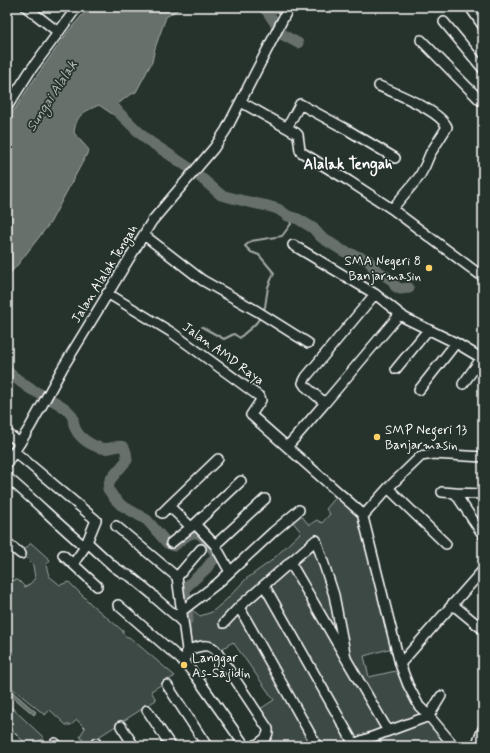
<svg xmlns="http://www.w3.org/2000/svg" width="490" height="753" viewBox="0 0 490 753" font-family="Mynerve,sans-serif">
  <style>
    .green { fill: #3e4944; stroke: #9ea4a2 }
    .water { fill: #67706c; stroke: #a4a9a7 }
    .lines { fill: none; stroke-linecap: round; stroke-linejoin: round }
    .stream { stroke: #a4a9a7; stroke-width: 2 }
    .river { stroke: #67706c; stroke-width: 11 }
    .minor-casing { stroke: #fff; stroke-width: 12 }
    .minor { stroke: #26332d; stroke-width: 9 }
    .poi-dot { fill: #ffd166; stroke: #26332d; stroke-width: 1.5 }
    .labels { text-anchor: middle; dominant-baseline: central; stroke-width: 3.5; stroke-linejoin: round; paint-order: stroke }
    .poi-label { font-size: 13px; fill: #fff; stroke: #26332d; text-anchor: start }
    .street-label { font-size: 13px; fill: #fff; stroke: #26332d }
    .water-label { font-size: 14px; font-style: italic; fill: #b3b8b6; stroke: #26332d }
    .quarter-label { font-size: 15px; font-weight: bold; fill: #fff; stroke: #26332d }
  </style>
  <rect width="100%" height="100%" fill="#26332d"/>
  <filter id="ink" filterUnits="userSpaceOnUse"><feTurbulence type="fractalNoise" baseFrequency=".025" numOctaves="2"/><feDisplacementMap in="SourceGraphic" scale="8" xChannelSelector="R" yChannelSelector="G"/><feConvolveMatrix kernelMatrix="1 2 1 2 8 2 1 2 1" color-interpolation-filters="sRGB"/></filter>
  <g filter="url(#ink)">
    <!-- green -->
    <path class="green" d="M338 495 358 511 392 648 364 656 369 677 400 670 451 746H411L409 743 397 746H257L271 736 273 727 260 709 274 700 233 642 220 650 191 645 189 614 192 610 200 616 212 612 227 599 246 579 271 561 301 532 292 521 300 514 309 525 317 520 322 523 330 514 326 509Z
      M31 543 50 560 46 565 49 576 60 585 69 582 92 605 123 631V634L127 637H129L175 676 151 691 156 700 86 745 80 736 85 728 77 720 71 725H66L50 710 45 715 7 684V582L9 580H18L25 587 31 583 35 578 33 565 27 559 24 550Z
      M7 703 8 704 44 738 32 746H28L7 725Z"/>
    <!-- water -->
    <path class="water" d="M89 7H182L166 17 155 48 152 62 136 92 128 96 118 104 127 115 121 120 99 105C83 112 76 115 74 133L89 150 50 223 19 263 7 277V121L31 84 67 33Z
      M7 687 36 712 34 715 7 692Z"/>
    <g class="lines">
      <!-- stream -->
      <path class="stream" d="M263 311 265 307 268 287 274 273 259 255 251 252 245 246 251 241 282 236 291 224 288 216
        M202 327 224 339 234 334 240 338C247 329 255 328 260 317"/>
      <!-- river -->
      <path class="river" d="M263 7 267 11 283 35 298 43
        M114 108 146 139 191 169 221 195 244 201 268 206 278 209 288 216 298 219 313 228 321 237 343 251 368 260 375 269 393 281 395 286 400 289 409 288
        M7 371C14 377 22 383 29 388 42 396 56 400 67 410 73 415 73 418 74 425 77 437 90 445 101 448 114 452 126 435 127 460L110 480 108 489 114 498 121 505 147 520 167 543 174 546C198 524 200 531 217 555L206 569 187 586 185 590 188 619"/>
      <!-- minor casing -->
      <g class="minor-casing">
        <path id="minor" d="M26 7 58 32
          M470 7 483 26
          M444 22 483 69
          M421 40 480 100 483 98
          M379 86C396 93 440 111 447 127L430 154 425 166 419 177 392 209
          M241 102 296 133 298 135 300 150 301 152 349 181 392 209 483 277
          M7 107 30 71 77 7
          M287 128 300 104 346 129 395 158
          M144 235 202 280 257 311 308 343
          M293 245 375 294 405 318 456 343 483 359
          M107 293 171 332 260 397 261 400 251 415 364 515
          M396 369 428 330
          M463 384 481 359
          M419 390 456 343
          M325 403 400 314
          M7 433 20 443
          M287 447 325 403 305 386 303 383 306 377 375 294
          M15 452 96 520 87 542 113 566 123 573 130 576 152 594 155 598 175 615 182 622
          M7 463 30 427 62 369 152 221 214 148 226 130 289 7
          M7 477C34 500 58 524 85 547
          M388 488 446 544
          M442 492 455 493 483 535
          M455 493 483 494
          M169 506 218 459
          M162 513 169 506 191 527
          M116 526 177 577
          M87 542 85 547 73 564 97 586
          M7 543 21 554
          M171 543 195 524
          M215 545 265 499
          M201 549 177 577 187 650 185 663 195 675 245 746
          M63 555 73 564
          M290 562 388 731
          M230 572 215 545 195 524 241 481
          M264 585 354 744
          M452 604 480 627
          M118 605 185 663
          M239 607 317 746
          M179 613 218 583 273 532 299 510
          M224 623 239 607 316 540 334 595 346 658
          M187 650C198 647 209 641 217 652L268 729C269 738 261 742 254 746
          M400 664 483 570
          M167 685 207 746
          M147 710 171 746
          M121 726 134 746
          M55 743 58 746
          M96 743 98 746
          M348 746 429 716 441 696
          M454 746 429 716 419 706 408 685 400 664 363 517 364 515 388 488 421 456 433 454 483 457
          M476 746 483 729"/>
      </g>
      <!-- minor -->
      <use href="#minor" class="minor"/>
    </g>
  </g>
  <!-- markers -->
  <g class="poi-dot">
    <circle cx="429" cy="268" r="4"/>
    <circle cx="377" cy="437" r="4"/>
    <circle cx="184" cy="665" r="4"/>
  </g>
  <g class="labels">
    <!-- poi labels -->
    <g class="poi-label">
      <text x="421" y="261" text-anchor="end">SMA Negeri 8<tspan x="421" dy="15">Banjarmasin</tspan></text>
      <text x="385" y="430">SMP Negeri 13<tspan x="385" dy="15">Banjarmasin</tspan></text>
      <text x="192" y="658">Langgar<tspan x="192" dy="15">As-Sajidin</tspan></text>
    </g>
    <!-- street labels -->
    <g class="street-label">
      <text transform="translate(105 274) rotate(-58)">Jalan Alalak Tengah</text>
      <text transform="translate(223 354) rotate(36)">Jalan AMD Raya</text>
    </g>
    <!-- water labels -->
    <g class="water-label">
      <text transform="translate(52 96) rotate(-57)">Sungai Alalak</text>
    </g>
    <!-- quarter labels -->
    <g class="quarter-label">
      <text x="348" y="165">Alalak Tengah</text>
    </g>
  </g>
  <!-- margin -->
  <rect width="490" height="753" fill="none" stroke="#26332d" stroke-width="24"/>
  <rect x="12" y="12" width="466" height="729" fill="none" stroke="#fff" stroke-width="1.5" filter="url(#ink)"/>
</svg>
